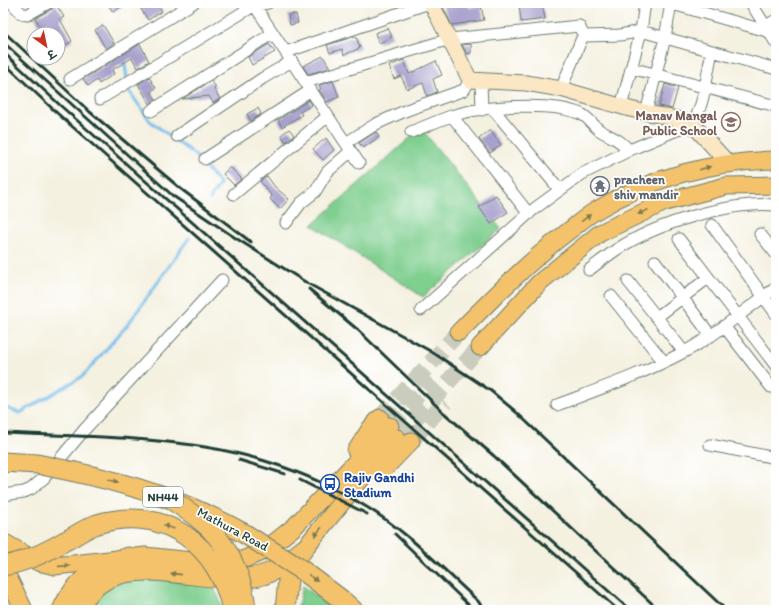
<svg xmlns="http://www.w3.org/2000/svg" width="779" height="613" viewBox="0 0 779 613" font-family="Itim,'Playpen Sans Deva',sans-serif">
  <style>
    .green { fill: #7fcf8f; stroke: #4f8662 }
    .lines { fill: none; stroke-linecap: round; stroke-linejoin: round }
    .stream { stroke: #74beed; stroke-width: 3 }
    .building { fill: #a8a1cd }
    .primary-tunnel { stroke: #cacdbe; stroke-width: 17; stroke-dasharray: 17 8; stroke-linecap: butt }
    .street-casing { stroke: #6a7c71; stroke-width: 13 }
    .secondary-casing { stroke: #6a7c71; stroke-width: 17 }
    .primary-casing { stroke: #6a7c71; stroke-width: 19 }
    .highway-casing { stroke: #6a7c71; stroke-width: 21 }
    .street { stroke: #fff; stroke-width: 11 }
    .secondary { stroke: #fbe7c3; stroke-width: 15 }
    .primary { stroke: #f4c26a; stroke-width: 17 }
    .highway { stroke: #f4c26a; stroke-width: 19 }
    .rail { stroke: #1f3d34; stroke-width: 3 }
    .highway-bridge-casing { stroke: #6a7c71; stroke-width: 21; stroke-linecap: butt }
    .highway-bridge { stroke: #f4c26a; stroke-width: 19 }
    .oneway { fill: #7f794c }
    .labels { text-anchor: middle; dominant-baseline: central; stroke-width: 3.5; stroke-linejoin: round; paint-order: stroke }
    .shield { fill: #fff; stroke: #627771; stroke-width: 1 }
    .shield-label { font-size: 12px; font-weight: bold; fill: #1f3d34 }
    .education-label { font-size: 13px; font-weight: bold; fill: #785e54; stroke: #fff; text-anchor: end }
    .worship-label { font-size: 13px; font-weight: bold; fill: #5b616d; stroke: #fff; text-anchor: start }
    .transit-label { font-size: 13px; font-weight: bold; fill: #164399; stroke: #fff; text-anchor: start }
    .street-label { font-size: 13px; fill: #1f3d34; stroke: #fff }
  </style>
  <rect width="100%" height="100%" fill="#fff"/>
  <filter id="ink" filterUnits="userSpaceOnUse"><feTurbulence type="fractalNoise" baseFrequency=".025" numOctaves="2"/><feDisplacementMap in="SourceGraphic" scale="8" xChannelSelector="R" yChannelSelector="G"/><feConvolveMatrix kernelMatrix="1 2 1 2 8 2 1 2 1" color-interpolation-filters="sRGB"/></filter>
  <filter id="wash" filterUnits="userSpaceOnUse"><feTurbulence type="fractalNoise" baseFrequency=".012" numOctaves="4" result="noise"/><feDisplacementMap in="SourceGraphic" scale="16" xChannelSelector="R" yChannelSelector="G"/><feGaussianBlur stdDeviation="0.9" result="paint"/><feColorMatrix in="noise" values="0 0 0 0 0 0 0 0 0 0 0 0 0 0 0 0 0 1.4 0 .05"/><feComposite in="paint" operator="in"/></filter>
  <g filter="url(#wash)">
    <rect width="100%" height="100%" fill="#f5f1e1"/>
    <!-- green -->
    <path class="green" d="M421 128 501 229 423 297 312 225Z
      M125 578 211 583 219 598 222 610H87L100 593Z
      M303 586 333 610H297Z"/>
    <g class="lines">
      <!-- stream -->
      <path class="stream" d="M194 8 203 3
        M124 50 123 51 127 79
        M128 85 129 91 150 121 195 155 220 184 210 199
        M3 407 20 413 83 376 129 323 189 238"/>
    </g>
    <g id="blocks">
      <!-- building -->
      <path class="building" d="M55 3 64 17 60 19 72 41 58 50V34H45L35 18 52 9Z
        M107 3H128L113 12Z
        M137 3H157L162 11 148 20Z
        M441 3H469V8L481 6 484 20 452 25Z
        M527 3H542L545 19 521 22 519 4Z
        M296 14 298 23 290 25 288 15Z
        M103 25 114 43 106 49 95 30Z
        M388 28 392 37 379 43 375 33Z
        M356 36 360 48 344 55 342 49 330 53 327 45Z
        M140 44 149 61 138 68 132 58 112 70 114 74 99 84 97 80 88 86 83 79Z
        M269 44 275 52 252 65 248 57Z
        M471 44V53L467 54 462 45Z
        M323 56 330 68 308 74 303 66Z
        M404 60 409 74 436 61 442 75 433 79 437 92 427 96 423 83 407 89 401 76 394 79 389 66Z
        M149 77 156 88 151 91 156 100 150 104 138 84Z
        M211 81 216 87 214 89 220 99 213 103 209 96 182 99Z
        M333 81 339 97 327 102 319 90 321 89 319 85Z
        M665 84 678 88 672 109 659 106Z
        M309 100 312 105 300 112 302 115 282 127 278 120Z
        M258 108 261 114 251 121 247 114Z
        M289 129 294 135 286 142 281 135Z
        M490 130 501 145 490 153 479 139Z
        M376 132 379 137 363 148 359 143Z
        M326 138 334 150 323 160 313 149Z
        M230 167 242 179 234 185 223 174Z
        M267 176 275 187 289 199 280 209 270 199 272 196 260 181Z
        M496 195 508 212 491 224 479 207Z"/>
    </g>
  </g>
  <g filter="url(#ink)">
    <use href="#blocks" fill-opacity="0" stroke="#6a7c71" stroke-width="1"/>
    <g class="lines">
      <!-- primary-tunnel -->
      <path class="primary-tunnel" d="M380 418 459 332
        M390 426 432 379
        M397 438 480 347
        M411 441 445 402"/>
      <!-- street casing -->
      <g class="street-casing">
        <path id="street" d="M12 3 21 13 27 15 48 3
          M253 3 359 163
          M669 3 770 32
          M751 3 776 43
          M766 26 776 20
          M286 52 429 3
          M631 68 776 106
          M70 79 193 3
          M481 81 482 110
          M306 82 450 39 579 26 584 36
          M561 89 582 38 585 36 620 35 641 31 776 69
          M100 99 255 5 268 3
          M621 107 641 31 645 3
          M493 109 560 190
          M151 111 273 33
          M646 113 665 38 671 3
          M452 116 529 214
          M411 132C424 127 437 121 451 116 481 106 551 101 581 114 588 117 593 125 599 130 612 138 618 138 629 150
          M177 136 263 78 292 61
          M346 143 376 124 407 110 464 90 470 80
          M205 159 311 90
          M234 194 328 116
          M286 223 301 203 315 192 327 172 351 151
          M712 225 776 314
          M760 234 776 254
          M679 239 776 366
          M655 261 711 336
          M589 270C598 263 607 256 616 250 655 224 729 201 776 205
          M628 281 684 352
          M611 296 664 362
          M421 310 534 209 582 174 632 149 691 124C704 111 707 71 712 52
          M657 317 708 278
          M724 326 771 387
          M557 405C599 389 643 374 684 352 717 335 745 309 776 288
          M710 445 776 458
          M3 495 24 492 31 489 44 478 85 429 222 280"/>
      </g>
      <!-- secondary casing -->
      <g class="secondary-casing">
        <path id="secondary" d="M431 3 470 80 526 83 561 89 630 109 681 120 694 126 728 163"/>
      </g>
      <!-- primary casing -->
      <g class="primary-casing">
        <path id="primary" d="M459 332C495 296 530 260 570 230 579 223 588 215 597 210 651 177 714 161 776 160
          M480 347 540 282 600 233 665 202 726 186 776 185
          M356 451 370 429 380 418
          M386 467 411 441
          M3 542 38 562 55 566 145 556 210 563 242 560 264 551 294 527 390 426
          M297 561 304 549 356 485 397 438
          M3 567 24 610"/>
      </g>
      <!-- highway casing -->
      <g class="highway-casing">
        <path id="highway" d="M75 472C135 485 192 504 245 534
          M342 600 353 610
          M62 610C75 581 98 564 129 557
          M78 610C113 537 204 592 263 575 278 570 292 559 304 549
          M285 610 288 580"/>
      </g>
      <!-- street -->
      <use href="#street" class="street"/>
      <!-- secondary -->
      <use href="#secondary" class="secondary"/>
      <!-- primary -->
      <use href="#primary" class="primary"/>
      <!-- highway -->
      <use href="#highway" class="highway"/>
      <!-- rail -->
      <path class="rail" d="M3 31 90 112 181 189 251 242
        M3 42 173 196 234 237 307 283 432 352 491 391 516 412 726 610
        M3 52 62 107 630 610
        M3 62 57 113 618 610
        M309 289 358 330 444 413 494 456 659 610
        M3 433C70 436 138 436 205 447 261 456 317 477 365 506 407 531 442 568 478 601L484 610
        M239 460 285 474
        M300 480 367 514
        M395 534 474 610"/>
      <!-- highway-bridge casing -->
      <g class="highway-bridge-casing">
        <path id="highway-bridge" d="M3 462 37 464 75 472
          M170 499C184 508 198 517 210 529 230 549 244 581 246 610
          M245 534 302 570 342 600
          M3 566C26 562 45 553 65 541 75 536 86 528 97 524 164 504 219 545 232 610"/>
      </g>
      <!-- highway-bridge -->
      <use href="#highway-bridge" class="highway-bridge"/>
    </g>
    <!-- one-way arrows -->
    <defs><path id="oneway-solid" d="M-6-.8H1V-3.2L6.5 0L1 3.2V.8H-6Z"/></defs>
    <g class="oneway">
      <use href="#oneway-solid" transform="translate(705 168) rotate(-16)"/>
      <use href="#oneway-solid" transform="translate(643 212) rotate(155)"/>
      <use href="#oneway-solid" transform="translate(586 218) rotate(-37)"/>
      <use href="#oneway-solid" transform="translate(113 481) rotate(15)"/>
      <use href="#oneway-solid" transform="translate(169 527) rotate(-160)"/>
      <use href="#oneway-solid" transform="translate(318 532) rotate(129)"/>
      <use href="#oneway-solid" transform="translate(64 566) rotate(-4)"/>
      <use href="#oneway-solid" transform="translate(176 574) rotate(-174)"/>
      <use href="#oneway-solid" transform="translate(313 578) rotate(38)"/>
    </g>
  </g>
  <!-- icons -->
  <defs>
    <g id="school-ring" transform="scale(1)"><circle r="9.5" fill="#fff" stroke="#8d6e63" stroke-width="1.5"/><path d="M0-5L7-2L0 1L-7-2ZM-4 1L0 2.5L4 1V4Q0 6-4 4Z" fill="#8d6e63"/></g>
    <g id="temple-ring" transform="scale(1)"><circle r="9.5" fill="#fff" stroke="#6b7280" stroke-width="1.5"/><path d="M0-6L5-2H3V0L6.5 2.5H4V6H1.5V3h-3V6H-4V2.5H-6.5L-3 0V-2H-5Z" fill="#6b7280"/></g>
    <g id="bus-ring" transform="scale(1)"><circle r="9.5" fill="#fff" stroke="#1a4fb4" stroke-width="1.5"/><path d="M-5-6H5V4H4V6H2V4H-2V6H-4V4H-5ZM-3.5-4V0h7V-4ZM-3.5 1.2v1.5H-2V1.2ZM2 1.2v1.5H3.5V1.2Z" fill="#1a4fb4"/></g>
  </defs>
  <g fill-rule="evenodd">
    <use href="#school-ring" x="731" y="122"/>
    <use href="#temple-ring" x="600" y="186"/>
    <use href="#bus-ring" x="330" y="484"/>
  </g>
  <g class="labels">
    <!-- shield labels -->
    <rect class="shield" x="143" y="487" width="40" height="20" rx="3"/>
    <g class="shield-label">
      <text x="163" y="497">NH44</text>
    </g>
    <!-- education labels -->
    <g class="education-label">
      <text x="717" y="115">Manav Mangal<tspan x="717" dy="15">Public School</tspan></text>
    </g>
    <!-- worship labels -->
    <g class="worship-label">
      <text x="614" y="179">pracheen<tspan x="614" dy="15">shiv mandir</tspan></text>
    </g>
    <!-- transit labels -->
    <g class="transit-label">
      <text x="344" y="477">Rajiv Gandhi<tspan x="344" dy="15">Stadium</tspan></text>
    </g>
    <!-- street labels -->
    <g class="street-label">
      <text transform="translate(233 529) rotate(28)">Mathura Road</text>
    </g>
  </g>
  <!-- margin -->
  <rect width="779" height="613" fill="none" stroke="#fff" stroke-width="16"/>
  <!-- north arrow -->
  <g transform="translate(46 46) rotate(147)"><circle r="19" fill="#ffffff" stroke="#a5b1ae"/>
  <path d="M0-3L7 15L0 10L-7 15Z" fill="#c8321e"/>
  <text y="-6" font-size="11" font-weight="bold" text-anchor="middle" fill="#1f3d34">उ</text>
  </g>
</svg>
